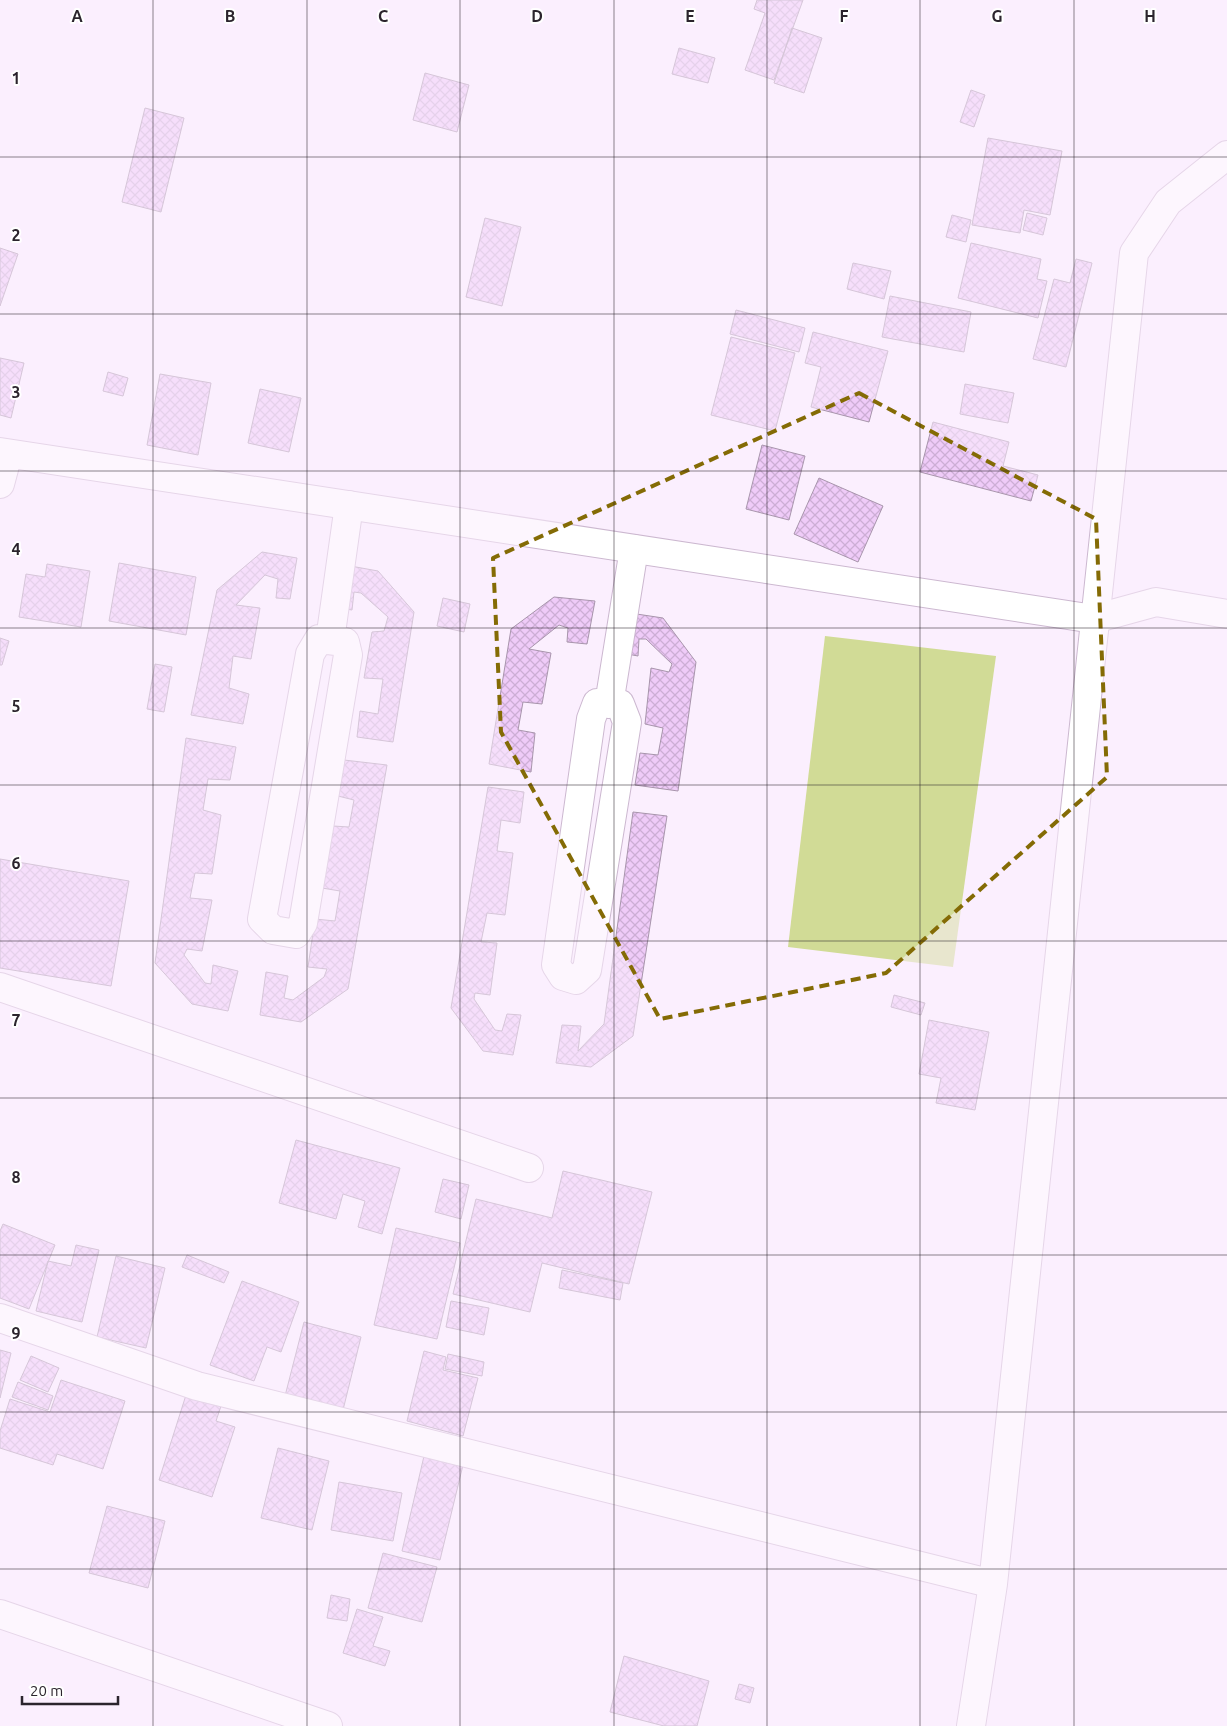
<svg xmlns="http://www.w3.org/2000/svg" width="1227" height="1726" viewBox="0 0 1227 1726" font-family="Ubuntu,sans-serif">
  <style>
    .grass { fill: #d1db96 }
    .building { fill: url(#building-cross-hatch); stroke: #a895ac }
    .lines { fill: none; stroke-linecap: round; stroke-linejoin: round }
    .street-casing { stroke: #ccb8d0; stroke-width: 30 }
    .secondary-casing { stroke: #ccb8d0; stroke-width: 30 }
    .street { stroke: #fff; stroke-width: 28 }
    .secondary { stroke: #fff; stroke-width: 28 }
    .marked { fill: none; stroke: #846b05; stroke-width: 4; stroke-dasharray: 10 6; stroke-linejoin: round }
    .grid { fill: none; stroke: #2b242d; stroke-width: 1; stroke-opacity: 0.55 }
    .grid-label { font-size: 16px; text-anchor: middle; font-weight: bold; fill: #2b242d; stroke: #fff; stroke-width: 4; stroke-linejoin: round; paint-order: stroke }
  </style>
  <defs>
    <pattern id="building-cross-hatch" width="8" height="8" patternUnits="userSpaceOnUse" patternTransform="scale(1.25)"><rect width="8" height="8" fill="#efcbf8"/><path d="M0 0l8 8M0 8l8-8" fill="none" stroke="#cdaed5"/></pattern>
  </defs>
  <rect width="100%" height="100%" fill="#fbeffe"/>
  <!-- grass -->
  <path class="grass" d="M825 636 996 656 953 967 788 947Z"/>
  <!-- building -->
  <path class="building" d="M757 0H803L774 80 745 70 765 13 754 9Z
    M792 28 822 38 804 93 774 83Z
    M679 48 715 58 708 83 672 74Z
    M425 73 469 85 457 132 413 120Z
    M971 90 985 95 974 127 960 122Z
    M145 108 184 118 161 212 122 202Z
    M988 138 1062 151 1050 215 1024 210 1020 233 972 225Z
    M1027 213 1047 218 1043 235 1023 230Z
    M952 215 971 220 966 242 946 237Z
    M485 218 521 227 502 306 466 297Z
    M971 243 1041 259 1037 279 1047 281 1038 318 958 298Z
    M0 248 18 254 0 306Z
    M1076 259 1092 263 1066 367 1033 359 1054 279 1070 283Z
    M853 263 891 271 884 299 847 289Z
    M890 296 971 312 964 352 882 337Z
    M736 310 805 328 799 352 730 334Z
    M813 332 888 351 869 422 811 407 821 367 805 363Z
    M731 337 795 353 775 431 711 415Z
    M0 358 24 363 11 418 0 415Z
    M108 372 128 378 123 396 103 391Z
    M160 374 211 383 198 455 147 445Z
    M965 384 1014 393 1008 423 960 414Z
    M260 389 301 398 289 452 248 443Z
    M933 422 1009 442 1003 466 1038 475 1031 501 920 472Z
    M762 445 805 456 789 520 746 509Z
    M819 478 883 506 858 562 794 534Z
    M262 552 297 558 290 599 276 598 278 579 265 575 236 605 260 608 251 659 233 656 229 688 249 694 243 724 191 715 217 590Z
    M119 563 196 577 186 635 109 621Z
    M47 564 90 571 81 627 19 617 26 574 45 577Z
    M345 565 378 571 414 612 393 742 357 737 360 711 378 714 383 679 364 678 372 632 384 631 388 617 361 593 354 592 352 610 339 608Z
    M554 597 595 601 587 644 567 642 568 628 559 625 529 649 551 653 542 704 523 702 518 730 535 733 531 772 489 764 511 629Z
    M443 598 470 604 464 632 437 626Z
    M630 613 663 618 696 662 678 791 635 785 640 753 658 755 663 728 645 724 651 668 669 672 672 664 646 639H639L638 656 622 653Z
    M0 638 9 641 2 665H0Z
    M155 664 172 667 164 712 147 709Z
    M186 738 236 747 230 780 208 779 203 810 221 815 212 874 195 873 190 898 212 900 202 951 187 949 184 955 205 983 211 984 213 965 238 971 228 1011 192 1004 155 963Z
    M344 760 387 765 348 989 301 1022 260 1015 266 972 288 976 284 998 293 1000 324 977 327 969 308 967 315 919 335 921 340 891 322 888 333 826 349 827 354 800 338 796Z
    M488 787 524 792 520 823 501 820 497 851 513 853 505 915 487 913 481 942 497 943 490 995 475 993 474 999 495 1030 502 1031 507 1014 521 1015 513 1055 483 1051 451 1008Z
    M633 812 667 816 633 1036 591 1067 556 1063 562 1025 581 1026 578 1051 604 1024Z
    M0 859 129 881 111 986 0 968Z
    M894 995 925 1003 921 1015 891 1007Z
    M929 1020 989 1032 975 1110 936 1103 941 1078 919 1074Z
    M296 1140 400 1168 382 1234 358 1227 365 1201 343 1194 336 1219 279 1203Z
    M563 1171 652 1192 629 1284 542 1263 530 1312 453 1294 476 1199 552 1218Z
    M443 1179 469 1185 461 1219 435 1212Z
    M3 1224 55 1245 29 1309 0 1298V1231Z
    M396 1228 460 1243 437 1339 374 1325Z
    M76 1245 99 1250 82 1322 36 1311 48 1261 71 1266Z
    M187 1255 229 1272 224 1283 182 1267Z
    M116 1256 165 1268 146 1348 97 1337Z
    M562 1270 623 1283 620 1300 559 1288Z
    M242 1281 299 1302 281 1352 267 1347 254 1381 210 1365Z
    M451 1301 489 1308 484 1335 446 1327Z
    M304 1322 361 1337 343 1410 285 1396Z
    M0 1350 11 1353 0 1398Z
    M424 1351 446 1357 443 1370 478 1378 463 1436 407 1421Z
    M448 1354 484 1362 482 1376 445 1369Z
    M31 1356 59 1368 48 1392 20 1380Z
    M61 1380 125 1401 103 1469 57 1454 53 1465 0 1448V1431L10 1399 50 1412Z
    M18 1382 53 1396 48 1410 12 1397Z
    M186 1395 221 1406 216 1421 235 1427 212 1497 159 1480Z
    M278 1448 329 1461 312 1530 261 1518Z
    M424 1456 463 1465 440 1560 402 1551Z
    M339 1482 402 1493 393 1541 331 1530Z
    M107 1506 165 1521 148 1588 89 1573Z
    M383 1553 437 1567 422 1622 368 1608Z
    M331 1595 350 1599 347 1621 327 1618Z
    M357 1609 383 1617 373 1646 390 1651 385 1666 343 1653Z
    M624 1656 709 1681 697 1726H664L610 1712Z
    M739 1684 754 1688 750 1703 735 1699Z"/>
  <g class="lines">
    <!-- street casing -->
    <g class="street-casing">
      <path id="street" d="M0 484 8 454
        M319 639 345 642 348 655 303 923 296 934 273 930 262 919 310 654Z
        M330 640 349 505
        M597 703 620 704 627 722 587 970 576 980 563 976 556 965 591 719Z
        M609 704 634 549
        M0 987 529 1168
        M0 1318 197 1386 993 1584
        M0 1614 328 1726
        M971 1726 993 1584 1134 253 1168 202 1227 155"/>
    </g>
    <!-- secondary casing -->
    <g class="secondary-casing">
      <path id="secondary" d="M0 452 1094 619 1156 602 1227 614"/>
    </g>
    <!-- street -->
    <use href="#street" class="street"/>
    <!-- secondary -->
    <use href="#secondary" class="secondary"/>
  </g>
  <!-- marked area -->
  <path d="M0 0H1227V1726H0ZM859 393 1096 519 1107 777 886 973 660 1019 501 732 493 558Z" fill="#fbeffe" fill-opacity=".55" fill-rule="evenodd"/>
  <path class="marked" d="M859 393 1096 519 1107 777 886 973 660 1019 501 732 493 558Z"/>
  <!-- grid -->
  <path class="grid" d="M153 0V1726M307 0V1726M460 0V1726M614 0V1726M767 0V1726M920 0V1726M1074 0V1726M0 157H1227M0 314H1227M0 471H1227M0 628H1227M0 785H1227M0 941H1227M0 1098H1227M0 1255H1227M0 1412H1227M0 1569H1227"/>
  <g class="grid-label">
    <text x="77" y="22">A</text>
    <text x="230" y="22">B</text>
    <text x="383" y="22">C</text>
    <text x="537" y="22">D</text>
    <text x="690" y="22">E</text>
    <text x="844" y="22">F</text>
    <text x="997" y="22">G</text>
    <text x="1150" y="22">H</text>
    <text x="16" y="84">1</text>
    <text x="16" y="241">2</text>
    <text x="16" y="398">3</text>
    <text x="16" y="555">4</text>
    <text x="16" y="712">5</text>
    <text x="16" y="869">6</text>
    <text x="16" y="1026">7</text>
    <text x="16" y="1183">8</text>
    <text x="16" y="1339">9</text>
  </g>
  <!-- scale -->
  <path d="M22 1696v8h96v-8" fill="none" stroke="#2b242d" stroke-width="2.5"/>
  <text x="30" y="1696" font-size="15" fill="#2b242d" stroke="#ffffff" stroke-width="4" paint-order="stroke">20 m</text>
</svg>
